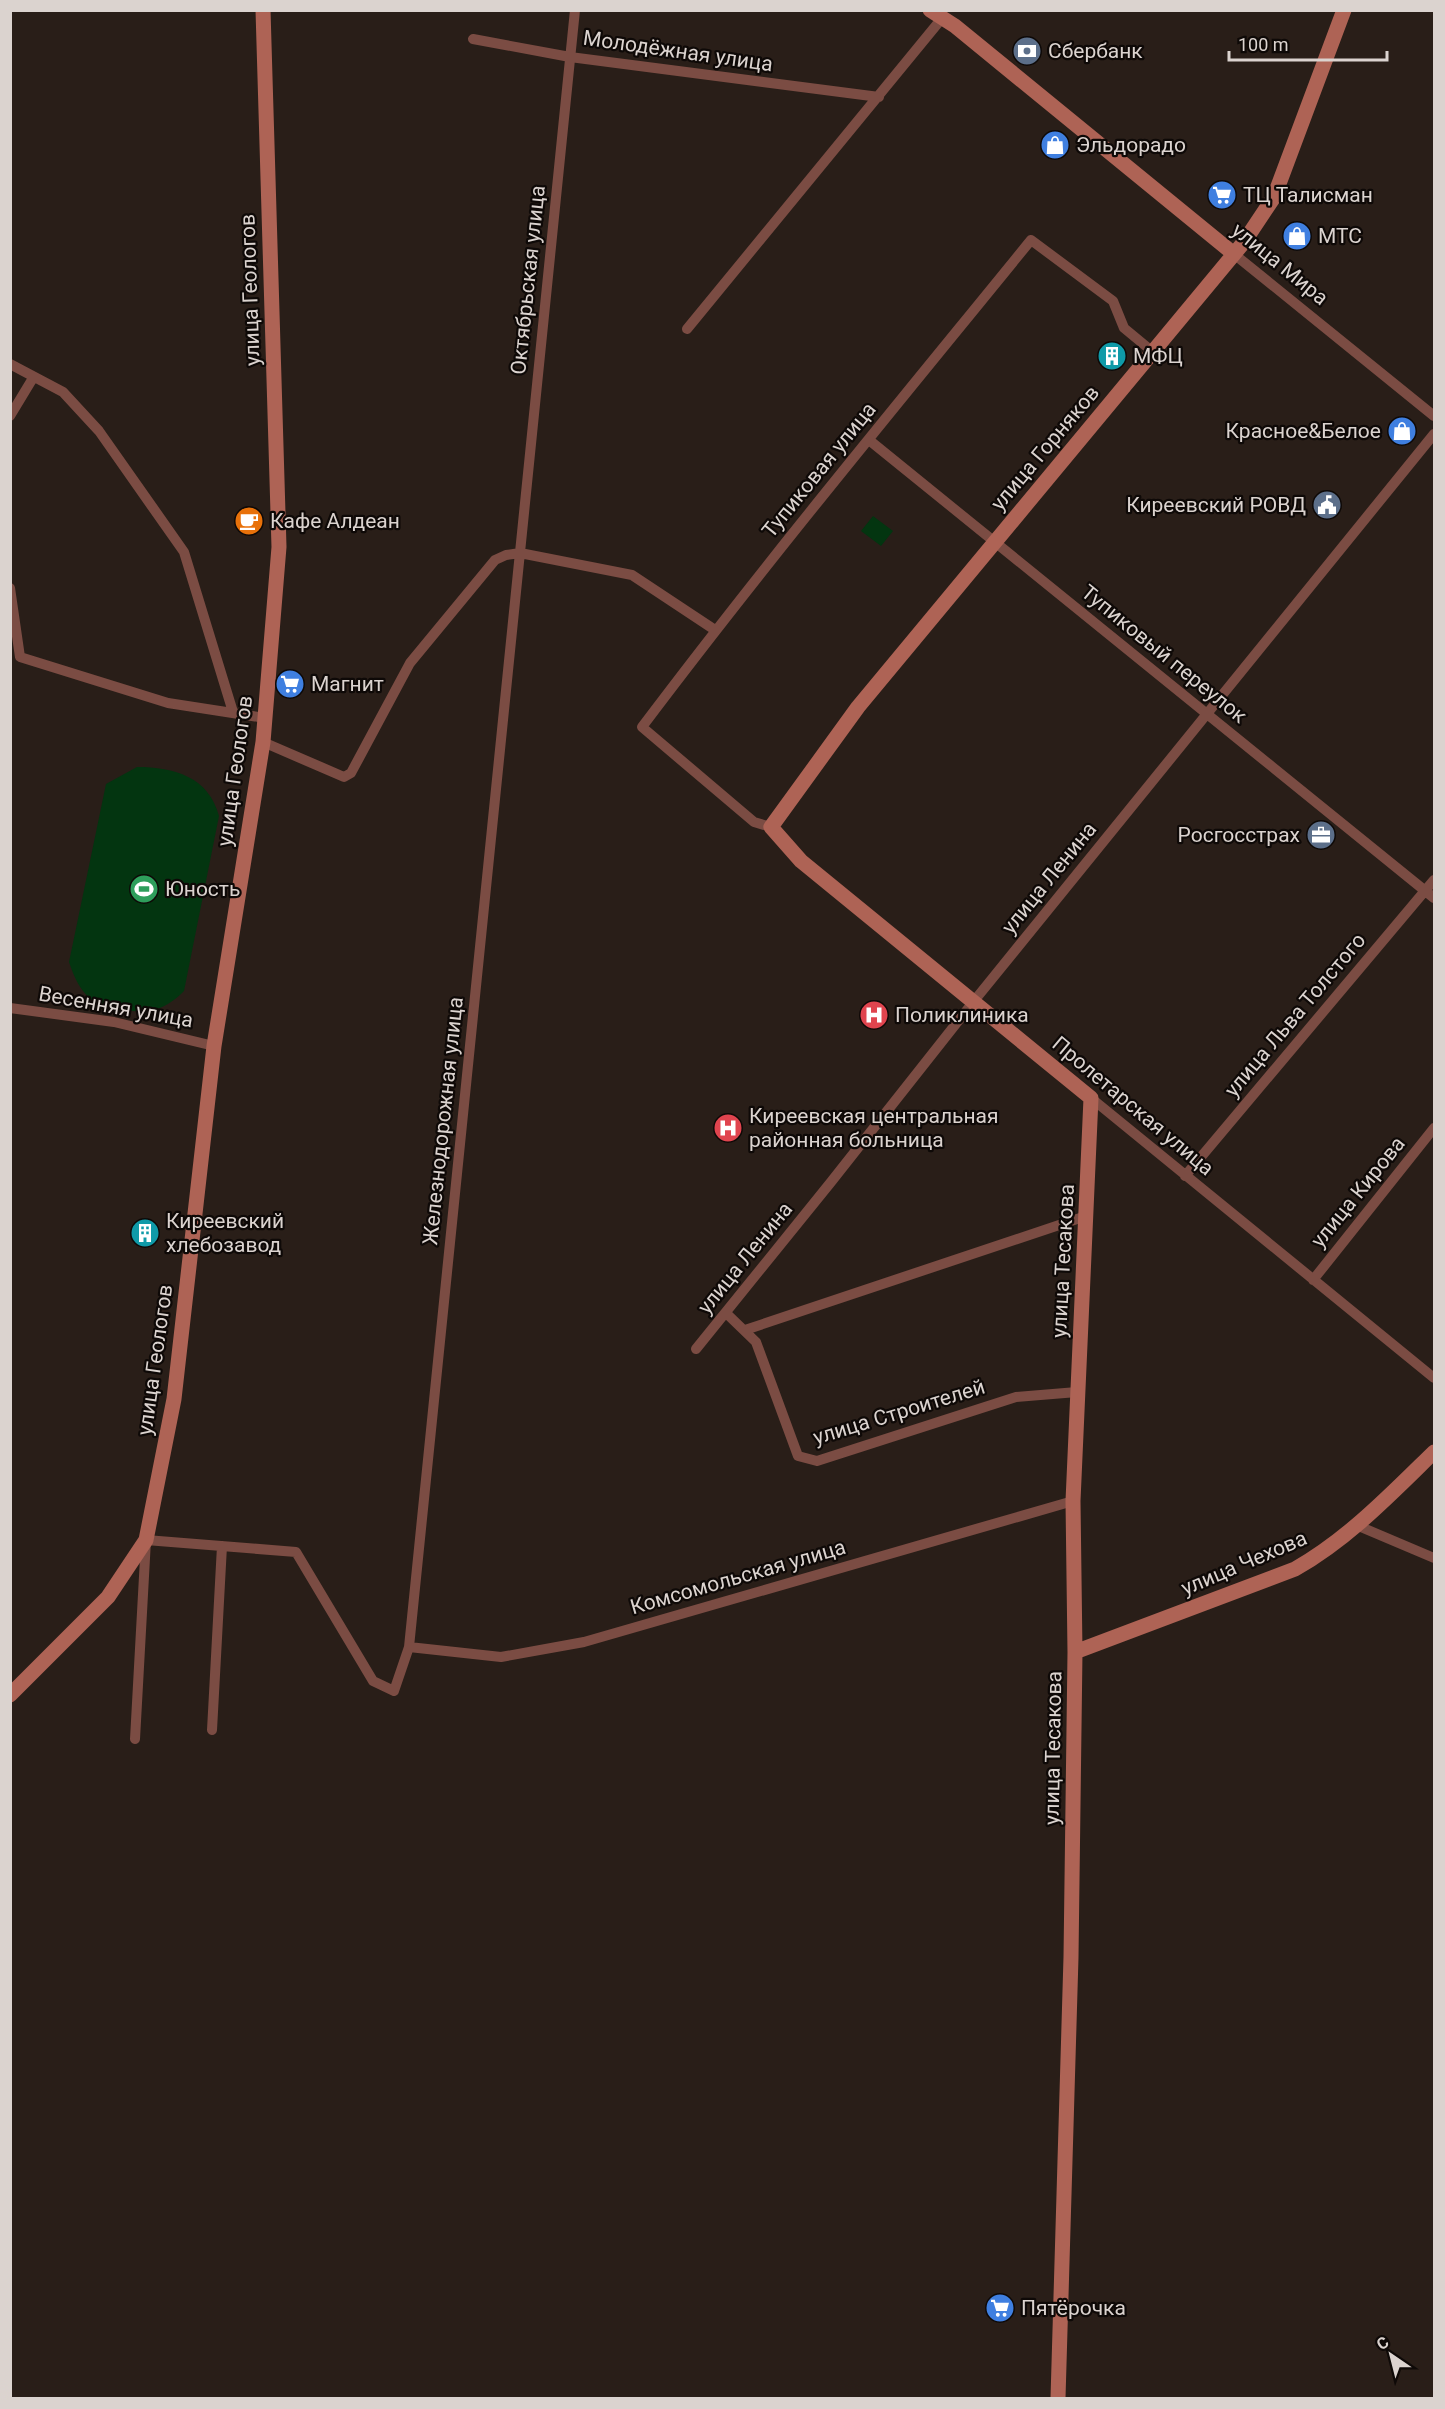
<svg xmlns="http://www.w3.org/2000/svg" width="1445" height="2409" viewBox="0 0 1445 2409" font-family="Roboto,sans-serif">
  <style>
    .green { fill: #033510 }
    .lines { fill: none; stroke-linecap: round; stroke-linejoin: round }
    .minor { stroke: #7b4c43; stroke-width: 10 }
    .secondary { stroke: #ae6355; stroke-width: 15 }
    .labels { text-anchor: middle; dominant-baseline: central; stroke-width: 4.5; stroke-linejoin: round; paint-order: stroke }
    .street-label { font-size: 21px; fill: #dbd3cf; stroke: #0e0907 }
    .poi-label { font-size: 21px; fill: #dbd3cf; stroke: #0e0907; text-anchor: start }
  </style>
  <rect width="100%" height="100%" fill="#291e18"/>
  <!-- green -->
  <path class="green" d="M873 516 893 531 881 546 861 531Z
    M137 767C174 767 209 777 219 816L184 991C176 999 168 1005 157 1009 143 1014 105 1010 93 1001 80 991 74 977 69 962L106 784Z"/>
  <g class="lines">
    <!-- minor -->
    <path class="minor" d="M473 39 570 57 879 97
      M1234 254 1434 416
      M687 329 943 17
      M10 364 63 392 99 431 184 552 233 712
      M10 416 33 378
      M869 440 1434 898
      M10 588 20 657 168 703 265 718
      M263 742 344 777 351 773 410 663 495 560 506 555 520 553 632 575 715 630
      M771 827 754 822 642 727C767 561 900 401 1031 240L1113 301 1124 328 1153 352
      M10 1008 114 1022 214 1046
      M1091 1098 1434 1378
      M1185 1176 1434 880
      M1313 1280 1434 1128
      M726 1313 756 1342 798 1456 817 1461 1016 1397 1077 1392
      M745 1330 1086 1216
      M696 1349 831 1182 974 1001 1434 434
      M1356 1525 1434 1558
      M409 1647 501 1657 584 1642 1073 1501
      M212 1730 222 1546
      M135 1739 146 1540 296 1552 373 1681 394 1691 409 1647 575 10"/>
    <!-- secondary -->
    <path class="secondary" d="M930 10 955 26 1234 254
      M1075 1652 1295 1569C1348 1539 1391 1494 1434 1452
      M10 1695 108 1597 146 1540 174 1399 214 1046 263 742 279 547 263 10
      M1058 2398 1071 1957 1075 1652 1073 1501 1091 1098 801 861 771 827 858 707 1244 242 1274 197 1344 10"/>
  </g>
  <!-- icons -->
  <defs>
    <g id="bank-disc" transform="scale(1.5)"><circle r="9.5" fill="#5c6f8a" stroke="#0e0907"/><path d="M-6-4H6V4H-6ZM0-2.3a2.3 2.3 0 1 0 0 4.6a2.3 2.3 0 1 0 0-4.6Z" fill="#fff"/></g>
    <g id="shop-disc" transform="scale(1.5)"><circle r="9.5" fill="#3f7fe0" stroke="#0e0907"/><path d="M-5-2.5h2.3a2.7 3.5 0 0 1 5.4 0H5L5.5 6h-11ZM-1.5-2.5h3a1.5 2.3 0 0 0-3 0Z" fill="#fff"/></g>
    <g id="supermarket-disc" transform="scale(1.5)"><circle r="9.5" fill="#3f7fe0" stroke="#0e0907"/><path d="M-6-5.5h2.5l.6 2H6L4.5 2H-2.5L-4.4-4H-6ZM-1.5 3.2a1.3 1.3 0 1 0 .1 0ZM3 3.2a1.3 1.3 0 1 0 .1 0Z" fill="#fff"/></g>
    <g id="building-disc" transform="scale(1.5)"><circle r="9.5" fill="#0f9aa8" stroke="#0e0907"/><path d="M-4-6H4V6H1V3H-1V6H-4ZM-2.5-4.3h1.7v1.8h-1.7ZM.8-4.3h1.7v1.8H.8ZM-2.5-1h1.7V.8h-1.7ZM.8-1h1.7V.8H.8Z" fill="#fff"/></g>
    <g id="civic-disc" transform="scale(1.5)"><circle r="9.5" fill="#5c6f8a" stroke="#0e0907"/><path d="M-.6-6.5H3V-4.5H.6V-3L4-1V1h2V6H-6V1h2V-1L-.6-3ZM-1.2 2.5V6h2.4V2.5Z" fill="#fff"/></g>
    <g id="cafe-disc" transform="scale(1.5)"><circle r="9.5" fill="#e8710a" stroke="#0e0907"/><path d="M-5.5-4.5H6V0H3Q3 3.5 0 3.5H-2.5Q-5.5 3.5-5.5 0ZM3-3.2v2h1.7v-2ZM-6 4.5H4V6H-6Z" fill="#fff"/></g>
    <g id="office-disc" transform="scale(1.5)"><circle r="9.5" fill="#5c6f8a" stroke="#0e0907"/><path d="M-6-3h4V-5.5h4V-3h4V5H-6ZM-1-4.5V-3h2v-1.5ZM-6 0V1H6V0Z" fill="#fff"/></g>
    <g id="stadium-disc" transform="scale(1.5)"><circle r="9.5" fill="#2e9e5b" stroke="#0e0907"/><path d="M0-5a6.5 5 0 1 0 0 10a6.5 5 0 1 0 0-10ZM-3.5-1.8h7v3.6h-7Z" fill="#fff"/></g>
    <g id="hospital-disc" transform="scale(1.5)"><circle r="9.5" fill="#e0444e" stroke="#0e0907"/><path d="M-5-5h3v3.5h4V-5h3V5h-3V1.5h-4V5h-3Z" fill="#fff"/></g>
  </defs>
  <g fill-rule="evenodd">
    <use href="#bank-disc" x="1027" y="51"/>
    <use href="#shop-disc" x="1055" y="145"/>
    <use href="#supermarket-disc" x="1222" y="195"/>
    <use href="#shop-disc" x="1297" y="236"/>
    <use href="#building-disc" x="1112" y="356"/>
    <use href="#shop-disc" x="1402" y="431"/>
    <use href="#civic-disc" x="1327" y="505"/>
    <use href="#cafe-disc" x="249" y="521"/>
    <use href="#supermarket-disc" x="290" y="684"/>
    <use href="#office-disc" x="1321" y="835"/>
    <use href="#stadium-disc" x="144" y="889"/>
    <use href="#hospital-disc" x="874" y="1015"/>
    <use href="#hospital-disc" x="728" y="1128"/>
    <use href="#building-disc" x="145" y="1233"/>
    <use href="#supermarket-disc" x="1000" y="2308"/>
  </g>
  <g class="labels">
    <!-- street labels -->
    <g class="street-label">
      <text transform="translate(678 51) rotate(8)">Молодёжная улица</text>
      <text transform="translate(1280 264) rotate(39)">улица Мира</text>
      <text transform="translate(528 280) rotate(-84)">Октябрьская улица</text>
      <text transform="translate(250 290) rotate(-92)">улица Геологов</text>
      <text transform="translate(1045 448) rotate(-50)">улица Горняков</text>
      <text transform="translate(819 470) rotate(-51)">Тупиковая улица</text>
      <text transform="translate(1164 654) rotate(39)">Тупиковый переулок</text>
      <text transform="translate(235 771) rotate(-82)">улица Геологов</text>
      <text transform="translate(1049 878) rotate(-51)">улица Ленина</text>
      <text transform="translate(116 1007) rotate(10)">Весенняя улица</text>
      <text transform="translate(1295 1015) rotate(-50)">улица Льва Толстого</text>
      <text transform="translate(1133 1106) rotate(40)">Пролетарская улица</text>
      <text transform="translate(443 1121) rotate(-84)">Железнодорожная улица</text>
      <text transform="translate(1358 1192) rotate(-51)">улица Кирова</text>
      <text transform="translate(745 1258) rotate(-51)">улица Ленина</text>
      <text transform="translate(1063 1261) rotate(-87)">улица Тесакова</text>
      <text transform="translate(155 1360) rotate(-82)">улица Геологов</text>
      <text transform="translate(899 1412) rotate(-17)">улица Строителей</text>
      <text transform="translate(1244 1563) rotate(-23)">улица Чехова</text>
      <text transform="translate(738 1577) rotate(-16)">Комсомольская улица</text>
      <text transform="translate(1053 1748) rotate(-89)">улица Тесакова</text>
    </g>
    <!-- poi labels -->
    <g class="poi-label">
      <text x="1048" y="51">Сбербанк</text>
      <text x="1076" y="145">Эльдорадо</text>
      <text x="1243" y="195">ТЦ Талисман</text>
      <text x="1318" y="236">МТС</text>
      <text x="1133" y="356">МФЦ</text>
      <text x="1381" y="431" text-anchor="end">Красное&amp;Белое</text>
      <text x="1306" y="505" text-anchor="end">Киреевский РОВД</text>
      <text x="270" y="521">Кафе Алдеан</text>
      <text x="311" y="684">Магнит</text>
      <text x="1300" y="835" text-anchor="end">Росгосстрах</text>
      <text x="165" y="889">Юность</text>
      <text x="895" y="1015">Поликлиника</text>
      <text x="749" y="1116">Киреевская центральная<tspan x="749" dy="24">районная больница</tspan></text>
      <text x="166" y="1221">Киреевский<tspan x="166" dy="24">хлебозавод</tspan></text>
      <text x="1021" y="2308">Пятёрочка</text>
    </g>
  </g>
  <!-- border -->
  <rect width="1445" height="2409" fill="none" stroke="#dbd3cf" stroke-width="24"/>
  <!-- north arrow -->
  <g transform="translate(1391 2355) rotate(325)" stroke="#0e0907" stroke-width="4.5" paint-order="stroke">
  <path d="M0-4.5L10 22L0 15L-10 22Z" fill="#dbd3cf"/>
  <text y="-9" font-size="16" font-weight="bold" text-anchor="middle" fill="#dbd3cf">С</text>
  </g>
  <!-- scale -->
  <path d="M1229 51v9h158v-9" fill="none" stroke="#dbd3cf" stroke-width="3"/>
  <text x="1238" y="51" font-size="18" fill="#dbd3cf" stroke="#0e0907" stroke-width="4.5" paint-order="stroke">100 m</text>
</svg>
